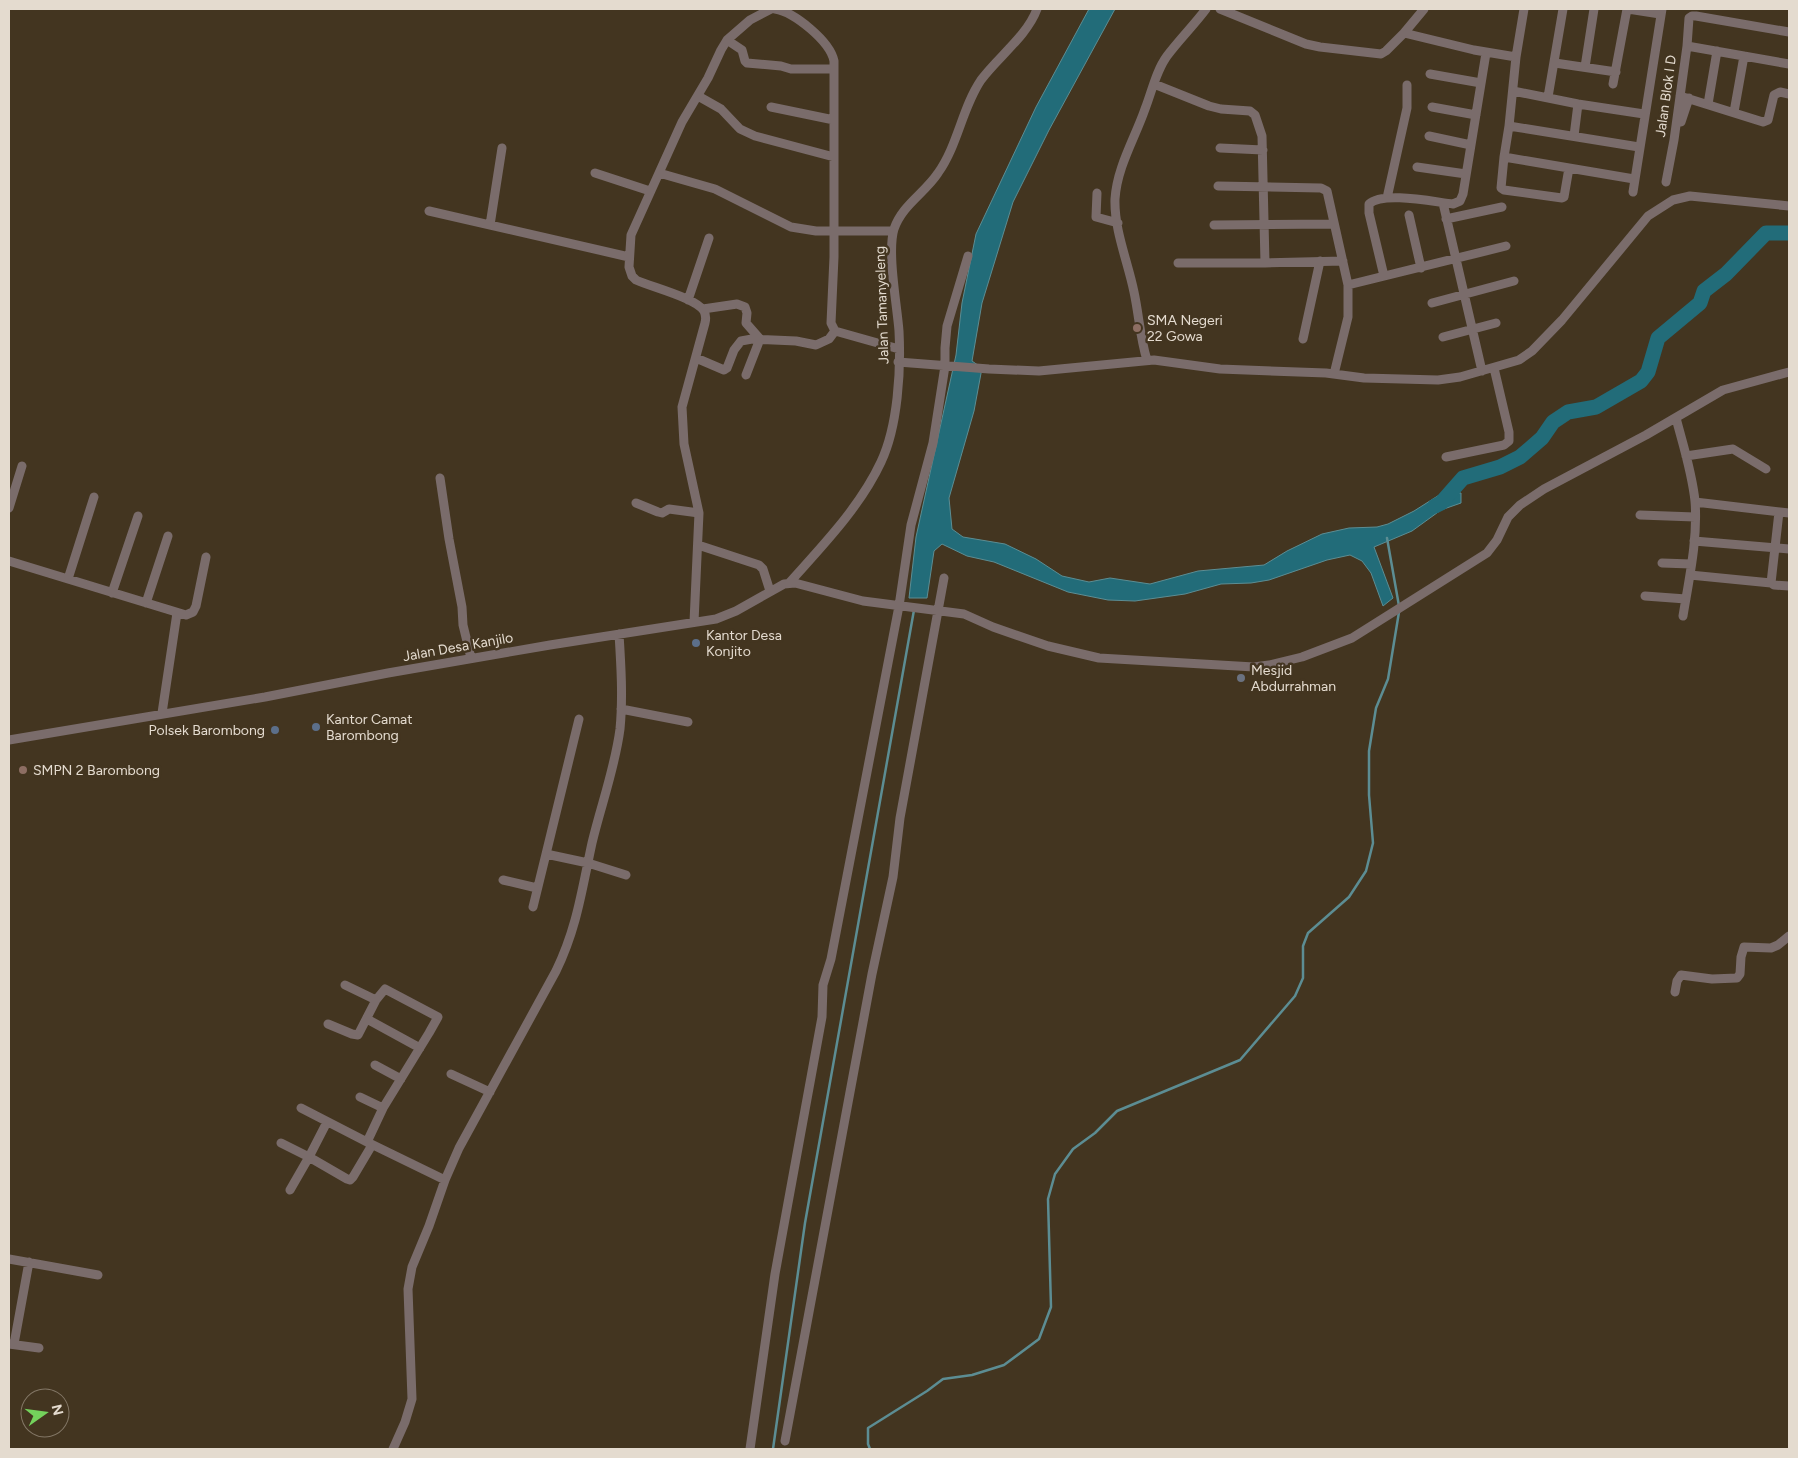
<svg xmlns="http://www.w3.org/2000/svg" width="1798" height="1458" viewBox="0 0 1798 1458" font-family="Figtree,sans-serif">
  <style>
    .water { fill: #226c79; stroke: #5c8d93 }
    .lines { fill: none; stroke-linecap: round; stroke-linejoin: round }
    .stream { stroke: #5c8d93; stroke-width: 2.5 }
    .river { stroke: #226c79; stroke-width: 15 }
    .minor { stroke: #7a6c6b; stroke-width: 9 }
    .education-dot { fill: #8d6e63; stroke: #433520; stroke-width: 2 }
    .service-dot { fill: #5c6f8a; stroke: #433520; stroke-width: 2 }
    .worship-dot { fill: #6b7280; stroke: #433520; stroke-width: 2 }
    .labels { text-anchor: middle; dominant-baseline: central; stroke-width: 5; stroke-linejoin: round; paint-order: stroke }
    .street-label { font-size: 14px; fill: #e4dbcf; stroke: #433520 }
    .poi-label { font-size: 14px; fill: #e4dbcf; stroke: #433520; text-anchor: start }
  </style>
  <rect width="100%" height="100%" fill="#433520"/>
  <!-- water -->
  <path class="water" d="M1089 9H1115L1049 130 1013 202 982 303 972 361 982 368 974 411 949 498 952 529 963 537 1005 544 1036 559 1062 576 1089 582 1110 578 1150 584 1198 571 1264 565 1287 551 1322 534 1349 528 1377 527 1388 524 1414 511 1444 492 1461 493V503L1441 510 1412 531 1374 547 1393 598 1383 606 1371 573 1362 561 1350 555 1327 560 1269 580 1251 583 1221 584 1185 594 1135 601 1108 600 1068 592 994 562 967 556 942 544 934 551 927 598H909L916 537 956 355 962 303 976 234 1036 107Z"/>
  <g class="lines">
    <!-- stream -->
    <path class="stream" d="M1387 538 1399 606
      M773 1449 805 1223 914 610
      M870 1449 868 1444V1428L927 1391 943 1379 972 1375 1004 1365 1039 1339 1051 1307 1048 1199 1055 1174 1073 1149 1095 1133 1117 1111 1240 1060 1295 996 1303 978V946L1308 933 1349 897 1366 871 1373 843 1369 795V751L1376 708 1388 679 1399 612"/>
    <!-- river -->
    <path class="river" d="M1435 506 1441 503 1463 478 1500 467 1520 457 1542 438 1553 422 1568 412 1596 407 1641 381 1648 372 1658 338 1700 303 1704 291 1726 274 1766 233H1789"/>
    <!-- minor -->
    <path class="minor" d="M775 9C794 12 830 41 834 61V257L831 323 835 331 899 349
      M1220 9 1306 44 1320 47 1381 54 1386 51 1404 33 1474 50 1516 57 1509 126 1504 157 1501 188 1504 190 1562 198 1564 197 1569 168
      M1628 9 1660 14
      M1404 33 1424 9
      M727 40 742 50 745 61 747 63 781 66 791 69H834
      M1687 46 1789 64
      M1516 57 1524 9
      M1555 63 1616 72
      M1585 67 1594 9
      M1430 74 1481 83
      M1154 84 1209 106 1221 109 1250 111 1255 115 1262 136 1265 263 1343 261
      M1613 84 1627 9
      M1513 91 1578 104 1644 114
      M698 96 721 109 740 129 755 136 834 157
      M1680 96 1763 122 1768 120 1774 95 1780 92 1789 94
      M1548 97 1563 9
      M1708 104 1717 51
      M771 107 834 120
      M1432 107 1476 115
      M1734 112 1744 56
      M1681 122 1689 98
      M1509 126 1639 147
      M1429 136 1471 145
      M1574 136 1578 104
      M1220 148 1263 150
      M1504 157 1634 179
      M1417 167 1466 174
      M595 173 650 191
      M659 173 715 189 791 227 816 231H893
      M1666 182 1674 140 1687 46 1689 18 1692 16H1696L1789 32
      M1218 186 1321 188 1327 191 1348 285V317L1334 374
      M1633 192 1662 9
      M1097 193 1096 217 1118 223
      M1387 198 1407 108V85
      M1443 203 1482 371
      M429 211 629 257
      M1409 215 1421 268
      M1446 219 1502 207
      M490 225 502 148
      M1214 225 1334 224
      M1178 263H1265
      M1384 276 1369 213V204C1383 191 1434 202 1453 204L1460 201 1463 194 1486 53
      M1348 285 1506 246
      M688 300 709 238
      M1432 303 1514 281
      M703 309 737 304 745 307 747 313 746 323 760 339
      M1443 337 1496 323
      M1303 339 1320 261
      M696 358 724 370 727 368 734 350 741 341 752 339 796 341 816 345 829 339 835 331
      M1147 360C1140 338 1139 315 1134 292 1128 262 1114 230 1115 199 1117 167 1135 138 1145 109 1152 91 1156 71 1167 56 1179 40 1194 25 1206 9
      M898 362 989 369 1039 371 1154 360 1220 369 1326 373 1364 378 1438 380 1460 377 1519 360 1532 351 1562 320 1648 216 1673 200 1690 196 1789 206
      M746 375 760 339
      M1676 418C1683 445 1692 472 1695 501 1698 539 1689 579 1683 616
      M1686 456 1733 449 1766 469
      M1446 457 1504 445 1509 441V432L1494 368
      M440 478 449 539 462 607 463 625 471 658
      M1695 502 1789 513
      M636 503 658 512 662 513 669 509 699 513
      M9 508 22 466
      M1779 512 1771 583 1774 585 1789 586
      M1640 515 1695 517
      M1694 541 1789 549
      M698 545 759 565 763 569 770 591
      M9 561 186 615 193 612 196 606 206 557
      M1662 563 1691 564
      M1690 575 1771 583
      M68 579 94 497
      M790 582C823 545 860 507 881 462 898 426 901 370 899 331 897 305 887 252 894 229 902 205 925 193 938 173 958 145 962 108 981 80 998 57 1027 36 1037 9
      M112 593 138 516
      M1645 596 1686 599
      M146 603 168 536
      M694 622 699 513 684 444 682 407 705 323C706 319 706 315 704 311 696 298 651 287 636 280L632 276 629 267 631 235 682 122 708 78 721 50 727 40 750 20 771 9
      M621 709 688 722
      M162 713 177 613
      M579 719 546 854 588 863 626 875
      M9 740 265 697 388 673 550 645 716 619 736 611 784 584 795 583 863 601 964 614 993 627 1048 646 1099 658 1254 667 1269 665 1302 657 1352 638 1487 553 1497 540 1508 517 1520 505 1544 489 1646 435 1723 390 1789 372
      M503 880 537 888
      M533 907 546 854
      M345 985 376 1000
      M1675 992 1677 981 1681 975 1712 979 1737 978 1740 974 1741 957 1744 947 1771 948 1778 945 1789 936
      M367 1019 420 1048
      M328 1024 352 1034 358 1035 376 1000 385 989 438 1017 429 1033 383 1108 367 1142 445 1180
      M375 1065 401 1079
      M451 1074 490 1092
      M360 1097 383 1108
      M301 1108 367 1142
      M327 1122 309 1157 347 1179 350 1180 353 1177 372 1145
      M281 1143 309 1157 290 1190
      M9 1259 98 1275
      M9 1344 39 1348
      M14 1344 29 1262
      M785 1441 872 974 893 877 900 818 944 578
      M393 1449 405 1422 412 1399 408 1289 412 1267 429 1226 445 1180 459 1148 556 971C577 928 582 889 592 843 601 805 615 768 620 729 623 698 621 665 619 634
      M750 1449 775 1274 822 1017 823 985 831 959 899 606 911 525 933 443 945 366V348L947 326 968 256"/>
  </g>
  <!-- markers -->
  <g class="education-dot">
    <circle cx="1137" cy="328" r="5"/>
    <circle cx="23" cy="770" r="5"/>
  </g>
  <g class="service-dot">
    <circle cx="696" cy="643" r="5"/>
    <circle cx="316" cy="727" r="5"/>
    <circle cx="275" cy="730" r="5"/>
  </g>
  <circle class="worship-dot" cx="1241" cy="678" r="5"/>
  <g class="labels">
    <!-- street labels -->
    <g class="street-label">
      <text transform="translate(1666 96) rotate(-82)">Jalan Blok I D</text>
      <text transform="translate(882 305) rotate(-92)">Jalan Tamanyeleng</text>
      <text transform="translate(458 647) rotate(-10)">Jalan Desa Kanjilo</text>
    </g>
    <!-- poi labels -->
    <g class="poi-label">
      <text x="1147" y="320">SMA Negeri<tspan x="1147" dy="16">22 Gowa</tspan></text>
      <text x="706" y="635">Kantor Desa<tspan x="706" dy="16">Konjito</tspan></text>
      <text x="1251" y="670">Mesjid<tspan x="1251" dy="16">Abdurrahman</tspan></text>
      <text x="326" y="719">Kantor Camat<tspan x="326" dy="16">Barombong</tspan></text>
      <text x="265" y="730" text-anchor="end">Polsek Barombong</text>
      <text x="33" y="770">SMPN 2 Barombong</text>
    </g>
  </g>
  <!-- border -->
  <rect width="1798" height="1458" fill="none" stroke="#e4dbcf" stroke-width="20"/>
  <!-- north arrow -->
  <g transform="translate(45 1413) rotate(76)"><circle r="24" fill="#433520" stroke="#837766"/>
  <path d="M0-4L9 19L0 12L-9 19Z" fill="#74d25c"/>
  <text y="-8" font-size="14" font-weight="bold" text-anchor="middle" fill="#e4dbcf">N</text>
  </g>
</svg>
